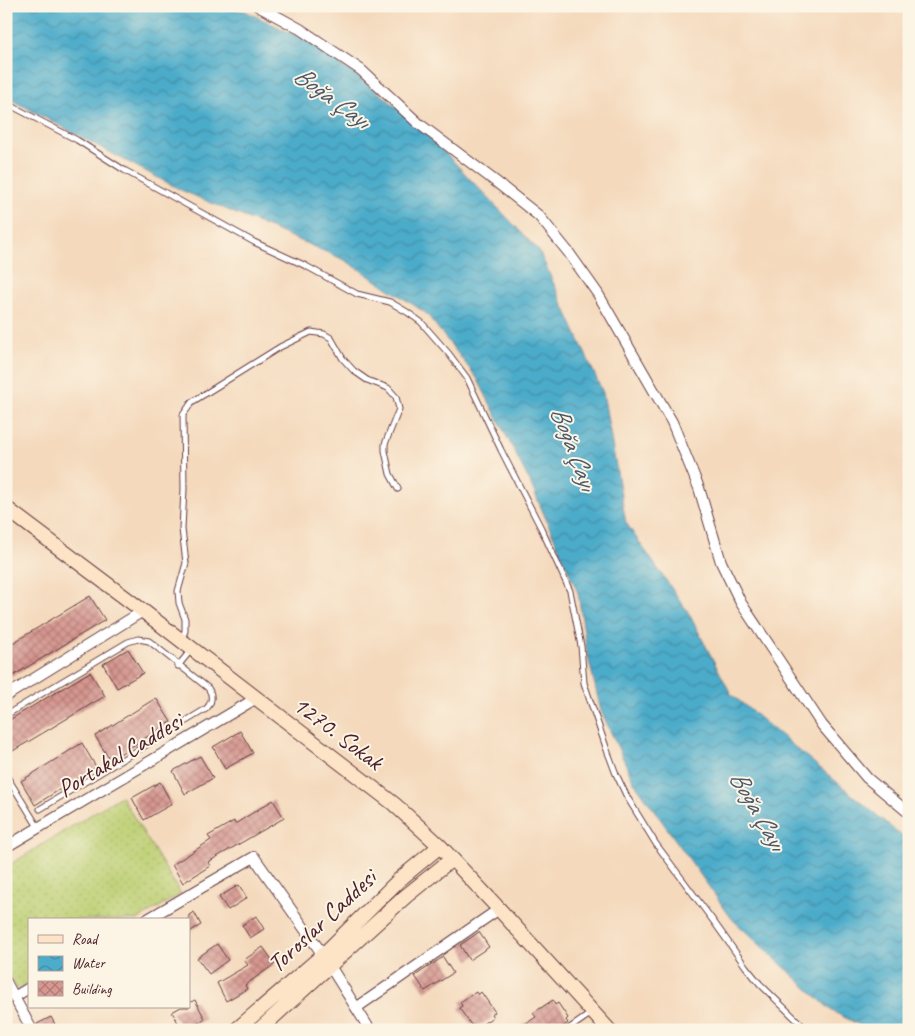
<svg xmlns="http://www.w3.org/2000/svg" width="915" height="1036" viewBox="0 0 915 1036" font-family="Caveat,sans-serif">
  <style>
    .grass { fill: url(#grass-dots); stroke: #83774e }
    .water { fill: url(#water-waves); stroke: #4b667a }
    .building { fill: url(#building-cross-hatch) }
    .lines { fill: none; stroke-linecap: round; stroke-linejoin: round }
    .lane-casing { stroke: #643b41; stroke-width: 7 }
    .street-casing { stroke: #643b41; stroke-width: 12 }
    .secondary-casing { stroke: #643b41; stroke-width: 16 }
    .lane { stroke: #fff; stroke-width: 5 }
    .street { stroke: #fff; stroke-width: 10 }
    .secondary { stroke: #fee4c6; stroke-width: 14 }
    .labels { text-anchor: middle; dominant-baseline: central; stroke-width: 4; stroke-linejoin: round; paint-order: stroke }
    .street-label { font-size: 25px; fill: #4a1f2b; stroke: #fcf5e5 }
    .water-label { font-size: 26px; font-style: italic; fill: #4b576b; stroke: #fcf5e5 }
  </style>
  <defs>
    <pattern id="grass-dots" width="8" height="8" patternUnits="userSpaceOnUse" patternTransform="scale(1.25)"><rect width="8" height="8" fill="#bccf72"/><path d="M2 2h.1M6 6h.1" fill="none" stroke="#a3b163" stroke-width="1.8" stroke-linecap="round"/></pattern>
    <pattern id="water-waves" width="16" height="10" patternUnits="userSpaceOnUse" patternTransform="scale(1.25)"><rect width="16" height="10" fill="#4cacca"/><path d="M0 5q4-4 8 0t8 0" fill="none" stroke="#418ba4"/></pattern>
    <pattern id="building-cross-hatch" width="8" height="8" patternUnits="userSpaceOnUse" patternTransform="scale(1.25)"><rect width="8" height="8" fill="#d69790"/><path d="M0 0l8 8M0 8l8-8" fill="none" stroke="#b07b76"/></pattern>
  </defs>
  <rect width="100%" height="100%" fill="#fcf5e5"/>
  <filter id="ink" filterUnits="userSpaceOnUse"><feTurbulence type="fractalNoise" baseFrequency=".02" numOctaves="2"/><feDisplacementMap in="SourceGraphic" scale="10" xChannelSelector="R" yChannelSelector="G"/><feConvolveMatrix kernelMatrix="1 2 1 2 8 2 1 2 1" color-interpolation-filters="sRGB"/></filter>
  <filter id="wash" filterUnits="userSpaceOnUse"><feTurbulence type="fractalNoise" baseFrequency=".0096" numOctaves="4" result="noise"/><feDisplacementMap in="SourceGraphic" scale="20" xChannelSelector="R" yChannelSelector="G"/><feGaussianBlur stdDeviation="1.12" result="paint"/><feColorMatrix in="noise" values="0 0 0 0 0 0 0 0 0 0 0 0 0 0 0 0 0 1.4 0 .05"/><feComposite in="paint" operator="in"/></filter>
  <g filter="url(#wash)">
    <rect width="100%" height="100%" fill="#f4d9bc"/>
    <!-- grass -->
    <path class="grass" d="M121 796 181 894 137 920H29V983L17 989 6 968V867Z"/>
    <!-- water -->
    <path class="water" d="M6 6H204L245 11 311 43 386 98 426 133 539 251 603 393 626 523 688 612 731 694 909 842V1030H869L832 1011 732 919 634 782 601 711 587 652 578 593 530 482 477 378 426 313 345 260 181 190 6 97Z"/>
    <g id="blocks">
      <!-- building -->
      <path class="building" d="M90 596 105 620 6 680V647Z
        M128 649 143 673 117 688 103 664Z
        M90 672 105 696 6 755V722Z
        M156 698 171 722 110 760 95 736Z
        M240 731 253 753 225 769 213 747Z
        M82 743 96 767 35 805 21 781Z
        M200 756 213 778 185 794 173 771Z
        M160 782 172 804 144 820 132 798Z
        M273 800 284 818 208 862 210 866 183 883 172 865 211 840 208 836 234 821 235 824Z
        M239 885 247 898 228 910 219 897Z
        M194 912 201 925 189 932V915Z
        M256 916 264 929 250 938 242 925Z
        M479 932 489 947 469 960 460 945Z
        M217 944 228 960 209 974 197 958Z
        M263 947 275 964 245 985 247 989 226 1001 217 983 248 965 244 960Z
        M443 957 453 973 425 991 415 976Z
        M476 992 478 995 481 992 495 1012 491 1014 493 1017 477 1028 474 1025 472 1026 459 1008 462 1006 460 1002Z
        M195 1000 205 1019 186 1030H182L172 1012 181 1007H189V1003Z
        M553 1000 555 1005 558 1003 568 1018 566 1020 568 1023 558 1030H516L536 1017 533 1013Z
        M51 1017 58 1030H40L37 1024Z"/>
    </g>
  </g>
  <g filter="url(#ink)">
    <use href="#blocks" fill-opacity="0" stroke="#643b41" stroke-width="1"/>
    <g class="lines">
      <!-- lane casing -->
      <g class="lane-casing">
        <path id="lane" d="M6 103 77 140 124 170 254 242 306 266 357 294 390 302 407 312 421 322 449 354 467 378 501 450 541 528 570 591 581 646 584 683 607 750 616 774 627 797 656 844 714 922 746 967 760 984 807 1030
          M182 638 185 631V619L179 603 178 591 186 563 182 529 184 489 183 415 192 402 280 347 311 332 324 334 331 338 343 359 354 371 367 380 388 388 396 397 399 409 385 444V451L390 474 398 489
          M178 666 191 650
          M6 715 128 642 138 639 149 641 208 688C213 695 212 703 206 709L40 809
          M6 775 38 827
          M567 1030 593 1012"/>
      </g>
      <!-- street casing -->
      <g class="street-casing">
        <path id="street" d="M258 6 300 29 361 70 418 123 495 181 539 216 569 253 598 294 672 422 699 488 721 562 741 603 822 725 867 778 909 813
          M6 696 143 611
          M6 847 255 699
          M146 920 254 857 323 955
          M330 966 370 1030
          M6 982 32 1030
          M14 997 29 988
          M356 1008 499 909"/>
      </g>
      <!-- secondary casing -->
      <g class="secondary-casing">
        <path id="secondary" d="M6 508 143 611 394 804 440 846 499 909 609 1030
          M236 1030 323 955 400 879 440 846
          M259 1030 406 896 452 859"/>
      </g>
      <!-- lane -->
      <use href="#lane" class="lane"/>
      <!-- street -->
      <use href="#street" class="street"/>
      <!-- secondary -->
      <use href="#secondary" class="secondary"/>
    </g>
  </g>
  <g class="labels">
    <!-- street labels -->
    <g class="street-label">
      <text transform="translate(338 733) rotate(37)">1270. Sokak</text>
      <text transform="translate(120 755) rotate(-31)">Portakal Caddesi</text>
      <text transform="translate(322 921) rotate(-43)">Toroslar Caddesi</text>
    </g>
    <!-- water labels -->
    <g class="water-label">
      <text transform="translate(332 97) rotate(36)">Boğa Çayı</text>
      <text transform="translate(574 448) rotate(69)">Boğa Çayı</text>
      <text transform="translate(758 810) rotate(60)">Boğa Çayı</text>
    </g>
  </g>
  <!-- margin -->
  <rect width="915" height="1036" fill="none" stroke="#fcf5e5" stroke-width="25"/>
  <!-- legend -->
  <rect x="28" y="918" width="162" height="90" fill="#fcf5e5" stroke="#b59f9b"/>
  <rect x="38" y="935" width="25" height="8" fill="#fee4c6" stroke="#b59f9b"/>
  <text x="72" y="944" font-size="15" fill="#4a1f2b">Road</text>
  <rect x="38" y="956" width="25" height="15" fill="url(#water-waves)" stroke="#b59f9b"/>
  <text x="72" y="968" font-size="15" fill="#4a1f2b">Water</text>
  <rect x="38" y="981" width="25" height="15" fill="url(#building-cross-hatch)" stroke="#b59f9b"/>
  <text x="72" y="994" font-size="15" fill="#4a1f2b">Building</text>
</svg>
